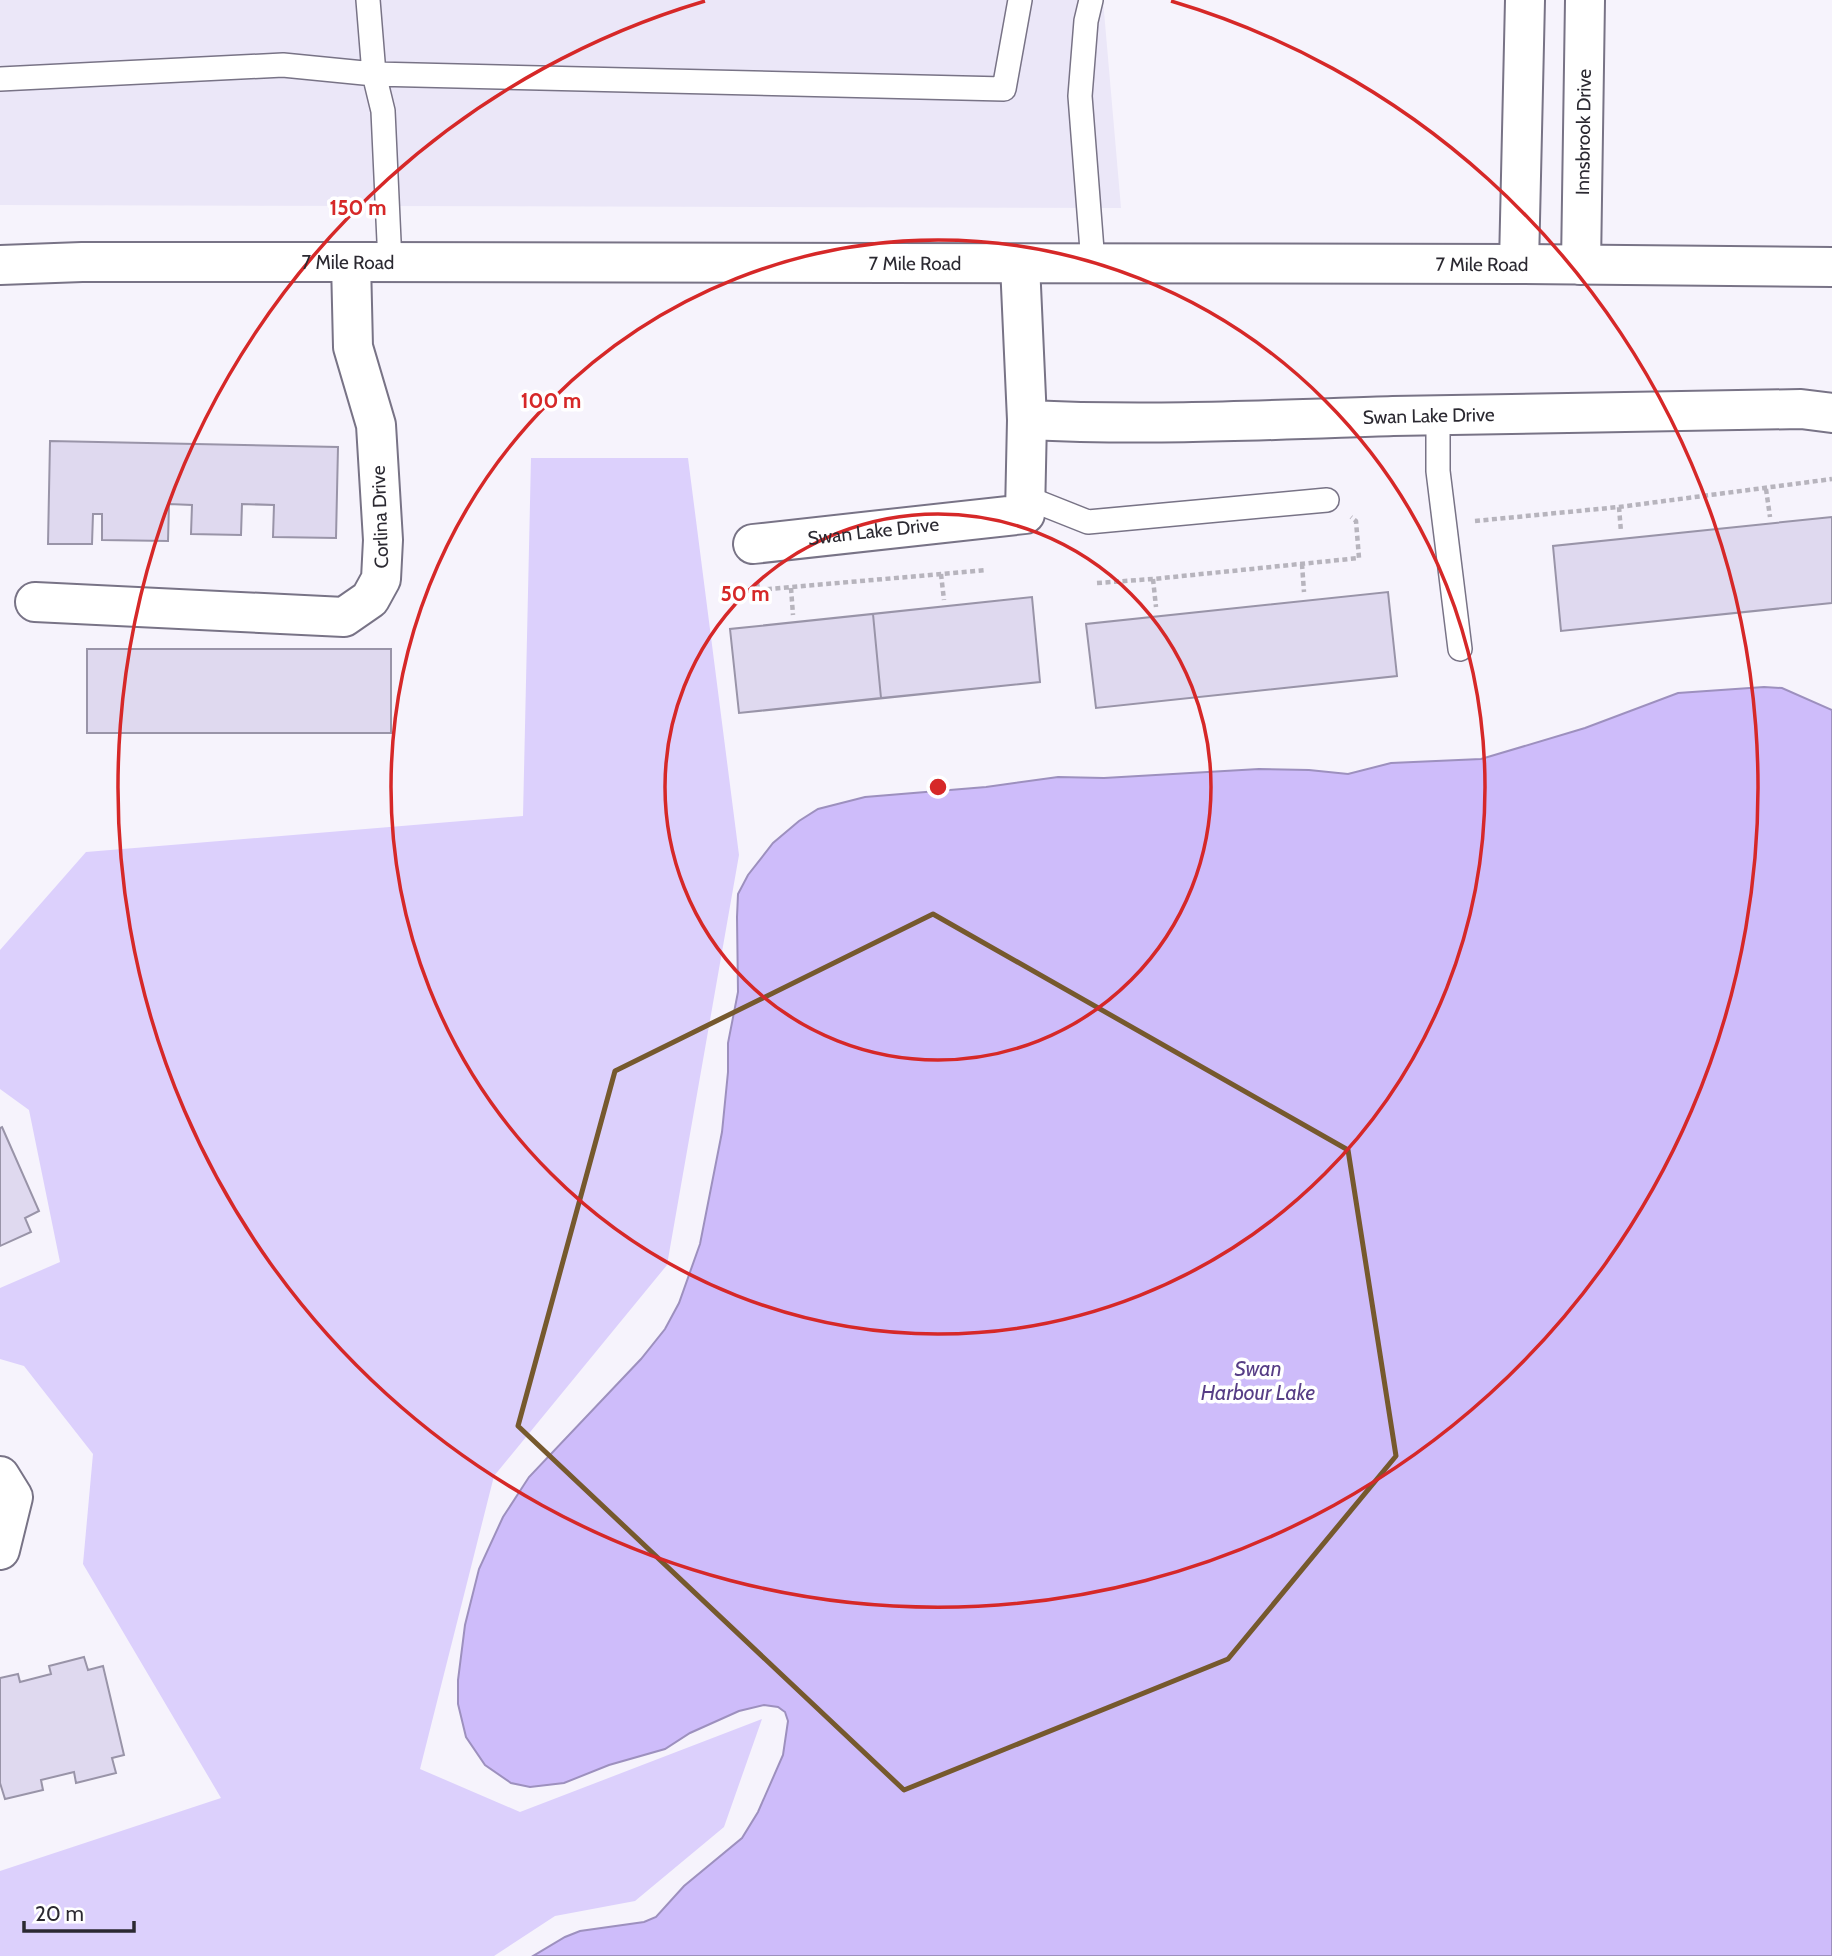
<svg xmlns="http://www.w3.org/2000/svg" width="1832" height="1956" viewBox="0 0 1832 1956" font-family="Cabin,sans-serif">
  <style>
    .built { fill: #ebe7f8 }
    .green { fill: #dcd0fc }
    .water { fill: #cebcfa; stroke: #9d90be; stroke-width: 2 }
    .building { fill: #dfd9ef; stroke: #9994a8; stroke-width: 2 }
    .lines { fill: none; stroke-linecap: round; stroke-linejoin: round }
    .lane-casing { stroke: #787386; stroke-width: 26 }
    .street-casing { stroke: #787386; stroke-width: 42 }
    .secondary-casing { stroke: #787386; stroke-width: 42 }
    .path { stroke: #b7b4bd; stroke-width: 4.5; stroke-dasharray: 5 3.5; stroke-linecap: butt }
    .lane { stroke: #fff; stroke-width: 23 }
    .street { stroke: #fff; stroke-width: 38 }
    .secondary { stroke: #fff; stroke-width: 38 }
    .marked { fill: none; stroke: #76592d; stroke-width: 5; stroke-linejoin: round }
    .ring { fill: none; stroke: #d62828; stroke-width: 3.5 }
    .labels { text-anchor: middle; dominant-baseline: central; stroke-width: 7; stroke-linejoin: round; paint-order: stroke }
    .street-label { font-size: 19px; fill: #2b2931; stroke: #fff }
    .water-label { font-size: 21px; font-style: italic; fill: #573e86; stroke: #fff }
    .centre { fill: #d62828; stroke: #fff; stroke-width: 3.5 }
    .ring-label { font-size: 21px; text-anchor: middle; font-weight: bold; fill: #d62828; stroke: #fff; stroke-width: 7; stroke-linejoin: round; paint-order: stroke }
  </style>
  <rect width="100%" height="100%" fill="#f6f3fc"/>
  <!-- built -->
  <path class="built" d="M0 0H1103L1121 208 0 205Z"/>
  <!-- green -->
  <path class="green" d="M531 458H688L739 855 667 1265 494 1476 420 1769 520 1812 762 1719 724 1827 635 1901 555 1916 494 1956H0V1871L221 1798 83 1564 93 1454 24 1366 0 1359V1288L60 1262 29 1110 0 1089V950L86 852 523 816Z"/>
  <!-- water -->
  <path class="water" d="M1764 687 1782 688 1832 710V1956H533L565 1937 580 1931 644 1922 656 1917 684 1886 742 1838 758 1812 783 1755 788 1721 785 1712 778 1707 764 1705 739 1711 690 1733 665 1749 609 1765 564 1783 530 1787 511 1783 485 1765 466 1737 458 1704V1680L465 1625 479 1569 503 1517 529 1477 641 1359 665 1329 679 1303 700 1244 722 1132 728 1072V1043L738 992 737 917 738 894 748 875 773 843 799 821 818 809 865 797 986 787 1058 777 1104 778 1259 769 1309 770 1348 774 1391 763 1481 759 1585 728 1678 693Z"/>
  <!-- building -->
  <path class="building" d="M50 441 338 447 336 538 273 537 274 505 242 504 241 535 191 534 192 505 169 504 168 541 102 540V514H93L92 544H48Z
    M1832 517V603L1561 631 1553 546Z
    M1388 592 1397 676 1096 708 1086 624Z
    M1032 597 1040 682 739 713 730 629Z
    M1032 597 1040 682 881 698 873 614Z
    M873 614 881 698 739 713 730 629Z
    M87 649H391V733H87Z
    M2 1127 39 1211 25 1218 31 1232 0 1246V1128Z
    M84 1657 88 1670 103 1666 124 1755 112 1758 116 1773 76 1783 74 1772 41 1780 43 1790 5 1799 0 1783V1678L18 1674 20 1682 51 1674 49 1666Z"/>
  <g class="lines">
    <!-- lane casing -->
    <g class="lane-casing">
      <path id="lane" d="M368 0 374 74 383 111 390 263
        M1091 0 1086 21 1080 96 1093 263
        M0 79 283 65 374 74 1004 89 1020 0
        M1438 415V471L1460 649
        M1025 497 1088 522 1327 500"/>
    </g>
    <!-- street casing -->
    <g class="street-casing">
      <g id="street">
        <path id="s1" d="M1020 264 1027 420C1149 426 1271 420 1393 416 1529 413 1665 412 1801 409L1832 413"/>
        <path d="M1519 264 1525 0"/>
        <path id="s2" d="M1581 265 1585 0"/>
        <path id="s3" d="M753 544 1025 514 1027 420"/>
        <path d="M35 602 344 617 370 599 381 579 383 540 376 425 353 347 351 262"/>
        <path d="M0 1476 13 1497 0 1550"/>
      </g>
    </g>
    <!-- secondary casing -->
    <g class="secondary-casing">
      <g id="secondary">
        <path id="s4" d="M0 265 82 262H351L1519 264 1832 267"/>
      </g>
    </g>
    <!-- path -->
    <path class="path" d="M1766 489 1770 517
      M1619 507 1621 532
      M1475 521 1619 507 1832 479
      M1302 564 1304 592
      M941 574 944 600
      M1153 579 1156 607
      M757 582 758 590 987 570
      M1097 583 1153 579 1359 558 1356 521 1351 517
      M791 588 793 615"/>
    <!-- lane -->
    <use href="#lane" class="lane"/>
    <!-- street -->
    <use href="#street" class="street"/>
    <!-- secondary -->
    <use href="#secondary" class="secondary"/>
  </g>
  <!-- marked area -->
  <path class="marked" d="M933 914 1348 1150 1396 1456 1228 1659 904 1790 518 1426 615 1071Z"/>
  <!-- distance rings -->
  <g class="ring">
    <circle cx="938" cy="787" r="273"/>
    <circle cx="938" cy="787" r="547"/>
    <path d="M1171 1A820 820 0 1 1 705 1"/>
  </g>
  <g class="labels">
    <!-- street labels -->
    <g class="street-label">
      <text stroke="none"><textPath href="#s2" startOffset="133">Innsbrook Drive</textPath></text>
      <text stroke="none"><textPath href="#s4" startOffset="348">7 Mile Road</textPath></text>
      <text stroke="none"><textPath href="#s4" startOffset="915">7 Mile Road</textPath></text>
      <text stroke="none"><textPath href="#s4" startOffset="1482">7 Mile Road</textPath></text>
      <text stroke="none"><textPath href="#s1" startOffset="558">Swan Lake Drive</textPath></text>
      <text transform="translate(380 517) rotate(-92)">Corlina Drive</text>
      <text stroke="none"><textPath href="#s3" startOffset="121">Swan Lake Drive</textPath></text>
    </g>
    <!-- water labels -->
    <g class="water-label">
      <text x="1258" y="1368">Swan<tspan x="1258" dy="24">Harbour Lake</tspan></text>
    </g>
  </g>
  <circle cx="938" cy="787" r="10" class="centre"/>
  <g class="ring-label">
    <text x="358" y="215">150 m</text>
    <text x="551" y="408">100 m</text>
    <text x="745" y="601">50 m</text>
  </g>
  <!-- scale -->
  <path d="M24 1921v10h110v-10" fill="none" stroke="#2b2931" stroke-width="3.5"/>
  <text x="35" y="1921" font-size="21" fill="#2b2931" stroke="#ffffff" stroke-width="5" paint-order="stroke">20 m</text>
</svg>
